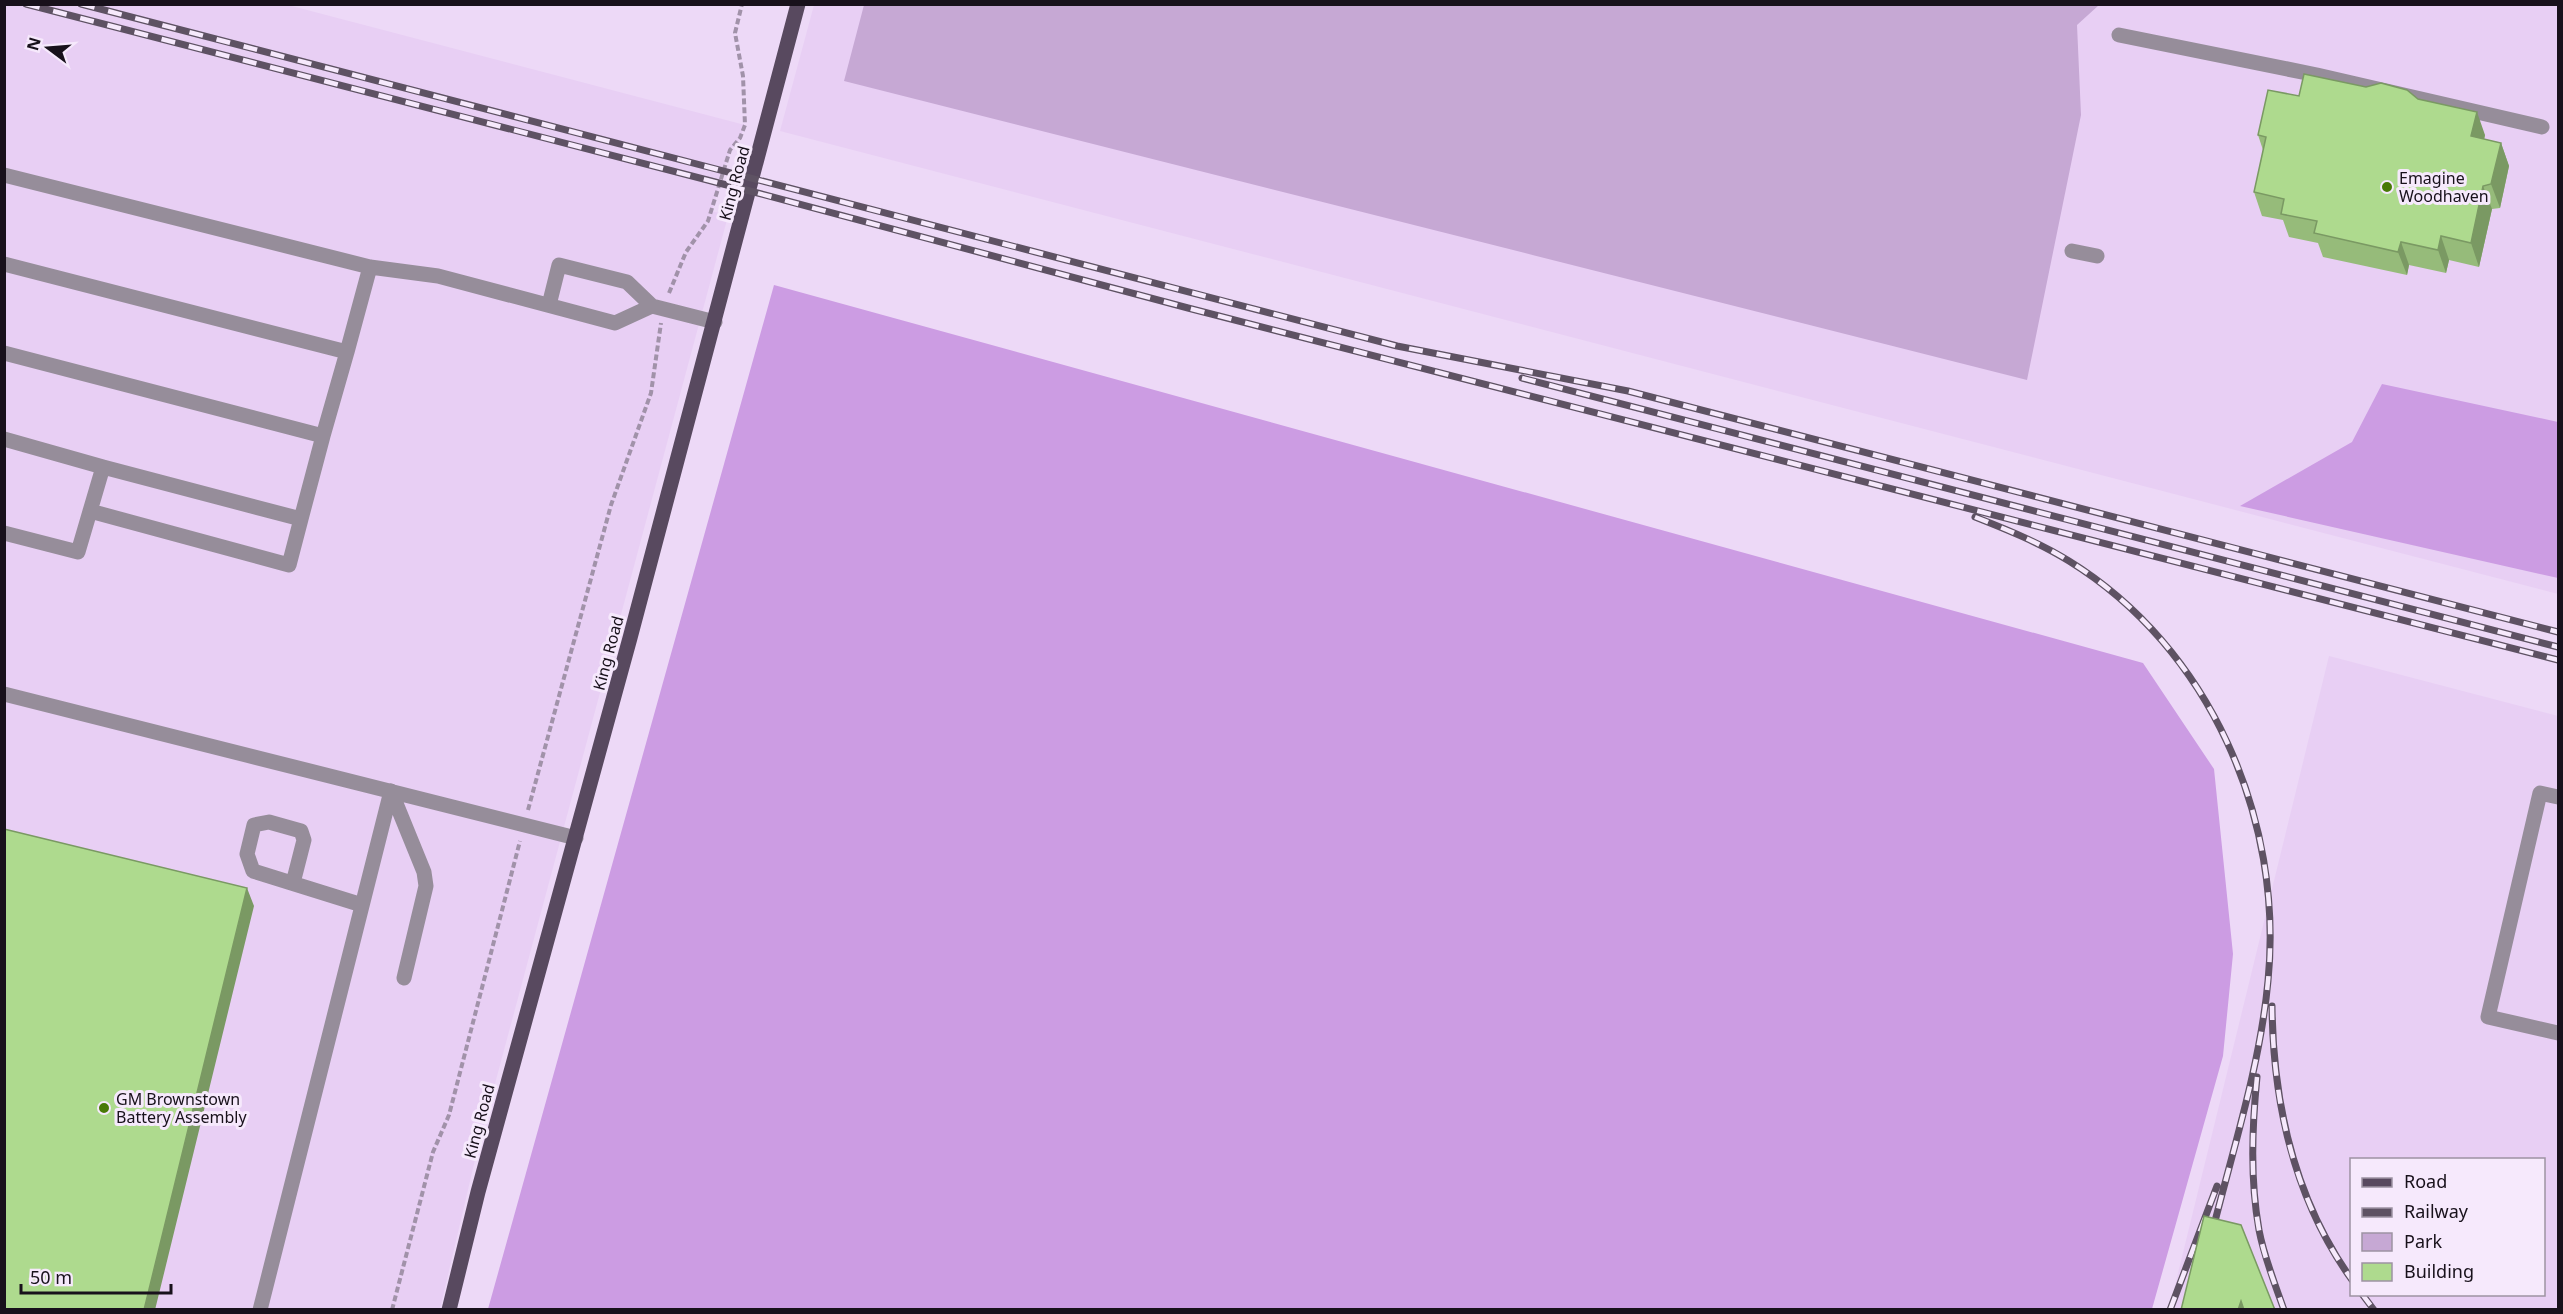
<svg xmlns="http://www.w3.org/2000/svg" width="2563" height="1314" viewBox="0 0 2563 1314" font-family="'Noto Sans',sans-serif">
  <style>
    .built { fill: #e8cff4; fill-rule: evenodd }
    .green { fill: #c6a8d4 }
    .forest { fill: #cc9ce3 }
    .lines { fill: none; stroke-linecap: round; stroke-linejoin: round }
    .path { stroke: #a192a9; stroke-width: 4; stroke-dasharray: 6 3; stroke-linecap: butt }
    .minor { stroke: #968d9a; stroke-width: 15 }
    .major { stroke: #58495f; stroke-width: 15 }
    .rail-casing { stroke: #5e5263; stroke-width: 7 }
    .rail { stroke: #f6e9fc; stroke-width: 4.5; stroke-dasharray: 14; stroke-linecap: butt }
    .wall { fill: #96bb7a }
    .shaded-wall { fill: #7a9963 }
    .building { fill: #aeda8e; stroke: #7a9963; stroke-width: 1.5 }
    .poi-dot { fill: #487a06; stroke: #f6e9fc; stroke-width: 2 }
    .labels { text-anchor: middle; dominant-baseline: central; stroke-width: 6; stroke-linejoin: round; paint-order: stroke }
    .poi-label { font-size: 16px; fill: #18111b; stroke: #f6e9fc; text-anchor: start }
    .street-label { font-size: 16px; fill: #18111b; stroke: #f6e9fc }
  </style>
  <rect width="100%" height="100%" fill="#edd9f7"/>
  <!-- built -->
  <path class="built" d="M5 5H288L745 125 740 138 730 150 712 211 728 216 478 1147 440 1309 5 1310Z
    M814 5H2558V594L780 131Z
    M2329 656 2558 716V1309L2169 1310ZM2352 1160H2544V1294H2352Z"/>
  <!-- green -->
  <path class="green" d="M864 5V4L2099 5 2077 25 2081 115 2027 380 844 81Z"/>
  <!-- forest -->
  <path class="forest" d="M774 285 2143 663 2214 769 2233 954 2223 1056 2152 1309H488Z
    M2382 384 2558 422V578L2240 506 2352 442Z"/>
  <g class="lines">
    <!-- path -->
    <path class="path" d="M669 293 686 252 708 221 730 150 740 138 745 125 743 76 735 33 742 4
      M528 810 611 505 651 393 661 323
      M392 1310 433 1152 449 1115 520 841"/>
    <!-- minor -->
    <path class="minor" d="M2119 35 2317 75 2542 127
      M4 175 370 267 438 276 615 323 652 306 715 322
      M2072 251 2097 256
      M4 264 347 352 323 436
      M549 305 559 265 627 282 652 306
      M347 352 370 267
      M4 353 323 436 301 519
      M4 439 103 467 78 552 4 533
      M90 511 289 565 301 519 103 467
      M4 694 576 838
      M391 791 424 872 426 886 404 978
      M2558 797 2540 793 2488 1017 2558 1033
      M293 883 304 840 301 831 269 822 254 825 247 854 253 871 362 905
      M260 1310 391 791"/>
    <!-- major -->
    <path class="major" d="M449 1310 478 1192 630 638 798 4"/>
    <!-- rail casing -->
    <g class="rail-casing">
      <path id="rail" d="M26 4 750 191 1188 308 2558 660
        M81 4 1397 346 1628 391 2558 632
        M1522 378 2558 647
        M1975 517C2008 530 2040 543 2069 561 2210 648 2284 819 2268 981 2260 1067 2232 1152 2211 1237
        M2272 1006C2273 1104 2294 1199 2352 1280
        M2257 1077C2252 1128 2250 1179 2259 1230 2264 1257 2275 1284 2284 1310
        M2362 1294 2374 1310
        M2170 1310 2217 1186"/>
    </g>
    <!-- rail -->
    <use href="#rail" class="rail"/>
  </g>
  <!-- wall -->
  <path class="wall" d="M2299 96 2418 99 2485 135 2484 139 2501 143 2509 166 2500 208 2492 209 2479 267 2449 260 2446 273 2409 265 2407 275 2323 257 2318 243 2289 237 2283 220 2262 216 2254 192 2263 150 2258 135Z"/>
  <!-- shaded-wall -->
  <path class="shaded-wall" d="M2477 112 2485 135 2480 160 2471 136Z
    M2501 143 2509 166 2500 208 2491 184Z
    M2483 186 2492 209 2479 267 2471 243Z
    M2441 236 2449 260 2446 273 2438 250Z
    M2401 242 2409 265 2407 275 2398 252Z
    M247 888 254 906 155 1310H144Z
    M2241 1301 2244 1310H2238Z"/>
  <!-- building -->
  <path class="building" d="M2304 74 2366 87 2381 83 2407 90 2418 99 2477 112 2471 136 2501 143 2491 184 2483 186 2471 243 2441 236 2438 250 2401 242 2398 252 2314 233 2317 221 2281 214 2284 199 2254 192 2266 137 2258 135 2268 90 2299 96Z
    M4 829 247 888 144 1310H4Z
    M2204 1216 2241 1225 2275 1310H2244L2241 1301 2238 1310H2181Z"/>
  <!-- markers -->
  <g class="poi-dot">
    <circle cx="2387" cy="187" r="6"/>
    <circle cx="104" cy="1108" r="6"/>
  </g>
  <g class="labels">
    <!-- poi labels -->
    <g class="poi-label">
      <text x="2399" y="178">Emagine<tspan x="2399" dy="18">Woodhaven</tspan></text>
      <text x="116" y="1099">GM Brownstown<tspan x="116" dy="18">Battery Assembly</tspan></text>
    </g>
    <!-- street labels -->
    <g class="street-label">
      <text transform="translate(734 183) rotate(-75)">King Road</text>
      <text transform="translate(608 653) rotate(-75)">King Road</text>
      <text transform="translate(479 1121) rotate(-75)">King Road</text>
    </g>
  </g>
  <!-- border -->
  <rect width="2563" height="1314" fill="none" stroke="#18111b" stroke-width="12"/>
  <!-- legend -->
  <rect x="2350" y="1158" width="195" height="138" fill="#f6e9fc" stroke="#9d93a2" stroke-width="1.5"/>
  <rect x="2362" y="1178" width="30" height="9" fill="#58495f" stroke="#9d93a2" stroke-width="1.5"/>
  <text x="2404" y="1188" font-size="18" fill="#18111b">Road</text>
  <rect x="2362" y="1208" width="30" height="9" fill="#5e5263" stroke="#9d93a2" stroke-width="1.5"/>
  <text x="2404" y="1218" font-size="18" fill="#18111b">Railway</text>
  <rect x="2362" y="1233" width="30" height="18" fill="#c6a8d4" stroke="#9d93a2" stroke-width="1.5"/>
  <text x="2404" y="1248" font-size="18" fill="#18111b">Park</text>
  <rect x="2362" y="1263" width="30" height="18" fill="#aeda8e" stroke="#9d93a2" stroke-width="1.5"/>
  <text x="2404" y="1278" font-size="18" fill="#18111b">Building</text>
  <!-- north arrow -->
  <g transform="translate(48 48) rotate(286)" stroke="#f6e9fc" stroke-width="4.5" paint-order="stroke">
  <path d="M0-4.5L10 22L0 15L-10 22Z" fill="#18111b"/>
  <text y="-9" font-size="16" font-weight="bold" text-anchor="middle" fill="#18111b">N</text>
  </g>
  <!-- scale -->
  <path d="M21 1284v9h150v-9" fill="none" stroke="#18111b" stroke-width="3"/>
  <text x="30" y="1284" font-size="18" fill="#18111b" stroke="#f6e9fc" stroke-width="4.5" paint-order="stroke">50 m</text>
</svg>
